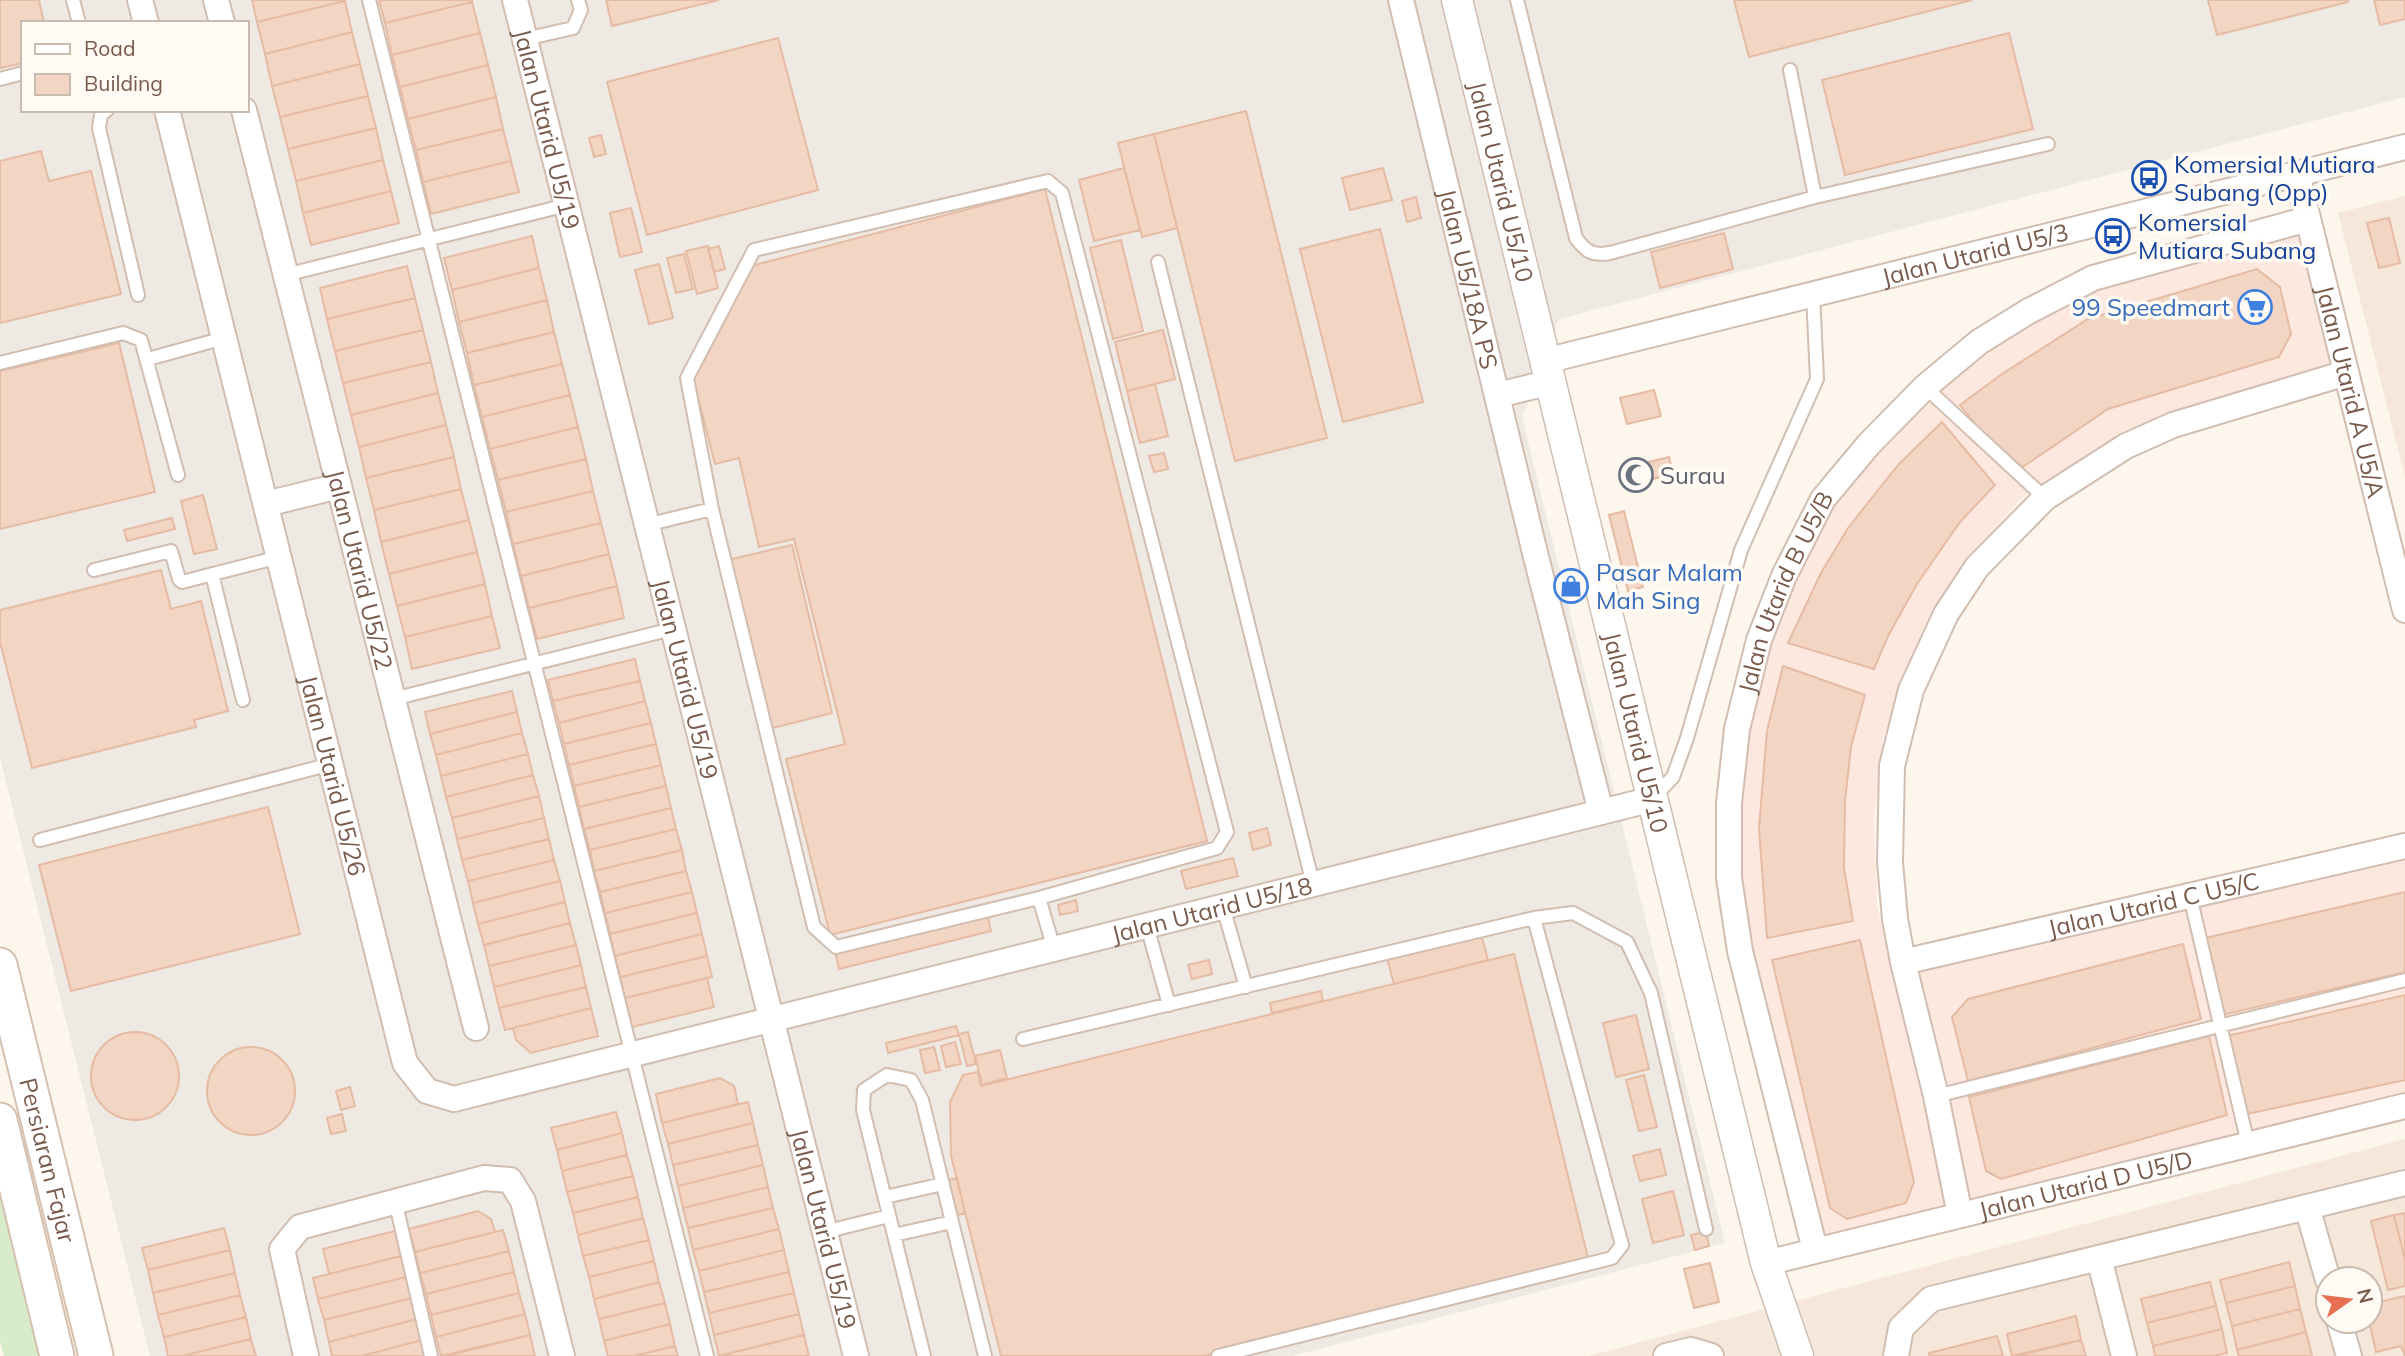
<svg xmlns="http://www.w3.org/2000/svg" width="2405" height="1356" viewBox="0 0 2405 1356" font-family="Mulish,sans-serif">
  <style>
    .residential { fill: #f5e8da; fill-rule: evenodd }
    .commercial { fill: #fde8e0 }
    .industrial { fill: #efe9e4; fill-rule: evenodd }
    .green { fill: #d8ecc9 }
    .building { fill: #f3d5c3; stroke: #e6bba3; stroke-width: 2 }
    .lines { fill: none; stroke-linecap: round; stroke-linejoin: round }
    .service-casing { stroke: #d1beb0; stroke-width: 16 }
    .minor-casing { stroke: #d1beb0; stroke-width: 28 }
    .tertiary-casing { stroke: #d1beb0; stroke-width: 33 }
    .secondary-casing { stroke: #d6c0b0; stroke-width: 37 }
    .service { stroke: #fff; stroke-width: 12 }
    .minor { stroke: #fff; stroke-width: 24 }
    .tertiary { stroke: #fff; stroke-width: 30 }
    .secondary { stroke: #fff; stroke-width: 33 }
    .labels { text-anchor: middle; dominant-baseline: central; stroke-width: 7; stroke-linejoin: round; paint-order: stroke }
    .street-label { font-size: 24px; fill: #7a5c4d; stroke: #fffaf3 }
    .transit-label { font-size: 24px; fill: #164399; stroke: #fffaf3; text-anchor: start }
    .shop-label { font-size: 24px; fill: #366cbe; stroke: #fffaf3; text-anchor: end }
    .worship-label { font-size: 24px; fill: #5b616d; stroke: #fffaf3; text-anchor: start }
  </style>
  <rect width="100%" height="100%" fill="#fdf6ec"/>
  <!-- residential -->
  <path class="residential" d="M2405 196V477L2338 213Z
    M2405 1139V1356H1588ZM2328 1279H2370V1321H2328Z"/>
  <!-- commercial -->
  <path class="commercial" d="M2302 233 2333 367 2125 430 2021 498 1964 563 1932 612 1883 738 1874 819 1877 907 1894 978 2405 858V1092L1824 1239 1752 958 1739 877V802L1747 730 1768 649 1792 580 1830 506 1924 401 1985 349 2093 287Z"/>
  <!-- industrial -->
  <path class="industrial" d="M0 0H2405V97L1559 319 1522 417 1725 1243 1292 1356H150L0 758ZM23 23H247V110H23Z"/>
  <!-- green -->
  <path class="green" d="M0 1194 42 1356H4L0 1341Z"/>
  <!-- building -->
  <path class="building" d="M0 0H39L44 23H23V63L0 68Z
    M252 0H345V1L257 22Z
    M379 0H472V2L385 23Z
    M606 0H719L612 26Z
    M1734 0H1972L1749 57Z
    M2208 0H2348V2L2217 35Z
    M2374 0H2405V19L2380 25Z
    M345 1 352 32 265 54 257 22Z
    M472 2 480 33 392 55 385 23Z
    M352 32 360 64 272 86 265 54Z
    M480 33 488 65 400 87 392 55Z
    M2009 33 2033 129 1845 175 1822 80Z
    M778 38 818 190 647 235 607 82Z
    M360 64 368 96 280 117 272 86Z
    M488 65 496 97 408 119 400 87Z
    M368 96 376 128 288 149 280 117Z
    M496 97 503 129 416 150 408 119Z
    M1246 111 1327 438 1235 461 1154 134Z
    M376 128 383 160 296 181 288 149Z
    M503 129 511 161 423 182 416 150Z
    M1154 134 1177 228 1142 237 1118 143Z
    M601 135 606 154 594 157 589 138Z
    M41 151 49 181 91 171 121 294 0 323V161Z
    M383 160 391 191 303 213 296 181Z
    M511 161 519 192 431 214 423 182Z
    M1124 168 1140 230 1094 241 1079 180Z
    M1383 168 1392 200 1350 210 1342 178Z
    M1045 189 1207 841 830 935 786 759 845 744 794 539 759 547 739 458 715 464 692 374 751 266Z
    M391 191 399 223 311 245 303 213Z
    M1416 197 1421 218 1407 222 1402 201Z
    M631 208 642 252 620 257 610 213Z
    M2389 218 2400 263 2379 268 2367 223Z
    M1380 229 1423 402 1343 422 1300 249Z
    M1724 233 1733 269 1660 288 1651 252Z
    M532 236 539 268 452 290 444 258Z
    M1121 240 1143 331 1113 339 1090 248Z
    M708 246 718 288 697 294 686 251Z
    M719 246 725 269 714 272 708 249Z
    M684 254 693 289 676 293 667 258Z
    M659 264 673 318 649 324 635 270Z
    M407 266 415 298 327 319 320 288Z
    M539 268 547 300 459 322 452 290Z
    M2257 269 2280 287 2291 334 2279 357 2108 409 2014 473 1960 405 2002 374 2088 319Z
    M415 298 423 330 335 351 327 319Z
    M547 300 554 332 467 353 459 322Z
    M423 330 431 362 343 383 335 351Z
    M1163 330 1175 379 1127 391 1115 342Z
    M554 332 562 364 474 385 467 353Z
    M119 343 155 492 0 529V371Z
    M431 362 438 393 351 415 343 383Z
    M562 364 570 395 482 417 474 385Z
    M1155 384 1168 436 1140 443 1127 391Z
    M1654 390 1661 416 1627 424 1620 398Z
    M438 393 446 425 359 447 351 415Z
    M570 395 578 427 490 449 482 417Z
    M1942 422 1995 485 1960 522 1917 584 1888 636 1874 669 1788 643 1821 573 1848 528 1899 464Z
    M446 425 454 457 366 478 359 447Z
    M578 427 586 459 498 480 490 449Z
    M1164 453 1168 469 1154 472 1149 456Z
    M454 457 461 489 374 510 366 478Z
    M1669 457 1673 474 1629 485 1625 468Z
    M586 459 593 491 506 512 498 480Z
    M461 489 469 520 381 542 374 510Z
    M593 491 601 523 513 544 506 512Z
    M203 495 217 549 194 554 181 501Z
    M1624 511 1643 587 1628 591 1609 515Z
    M172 518 175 529 127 541 124 530Z
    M469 520 477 552 389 574 381 542Z
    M601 523 609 554 521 576 513 544Z
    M792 545 832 713 769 729 728 560Z
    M477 552 485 584 397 606 389 574Z
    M609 554 617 586 529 608 521 576Z
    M161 570 171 609 201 601 228 711 194 720 196 727 32 768 0 642V610Z
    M485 584 492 616 405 637 397 606Z
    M617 586 624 618 537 639 529 608Z
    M492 616 500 648 412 669 405 637Z
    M635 659 640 681 553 701 548 680Z
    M1783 666 1865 695 1851 747 1845 801 1844 868 1853 921 1767 938 1759 828 1767 731Z
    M640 681 645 701 559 723 553 701Z
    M512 691 517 712 430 734 425 712Z
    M645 701 651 723 564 744 559 723Z
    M517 712 522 733 436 755 430 734Z
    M651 723 656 744 569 765 564 744Z
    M522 733 528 754 441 776 436 755Z
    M656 744 661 765 574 786 569 765Z
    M528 754 533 775 446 797 441 776Z
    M661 765 666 786 579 807 574 786Z
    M533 775 539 796 452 818 446 797Z
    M666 786 671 808 584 829 579 807Z
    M539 796 544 818 457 839 452 818Z
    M268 807 300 934 71 991 39 865Z
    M671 808 676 829 590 850 584 829Z
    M544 818 549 839 462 860 457 839Z
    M1267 828 1271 845 1253 850 1249 833Z
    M676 829 682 850 594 871 590 850Z
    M549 839 554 860 468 881 462 860Z
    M682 850 686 871 600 892 594 871Z
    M1233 858 1238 876 1186 889 1181 871Z
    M554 860 560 881 473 903 468 881Z
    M686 871 692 892 605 913 600 892Z
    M560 881 565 902 478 924 473 903Z
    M692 892 697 913 610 934 605 913Z
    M2405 892V972L2222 1015 2205 938Z
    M1076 900 1078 911 1060 915 1058 905Z
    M565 902 570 923 484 945 478 924Z
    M697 913 702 934 615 956 610 934Z
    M987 914 991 931 839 969 835 951Z
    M570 923 576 945 489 966 484 945Z
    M702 934 707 956 620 977 615 956Z
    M1481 934 1488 960 1394 984 1387 958Z
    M1860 940 1914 1182 1906 1203 1847 1219 1830 1208 1772 960Z
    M2183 944 2201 1019 1968 1081 1952 1017 1968 999Z
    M576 945 581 965 494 987 489 966Z
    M1514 954 1589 1262 1204 1356H1001L951 1156 950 1102 963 1075 978 1072 981 1086Z
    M707 956 712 977 625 998 620 977Z
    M1209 960 1212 974 1192 979 1188 965Z
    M581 965 586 987 499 1008 494 987Z
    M707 978 714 1007 632 1027 625 998Z
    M586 987 591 1008 505 1030 499 1008Z
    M1321 991 1323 1001 1272 1013 1270 1003Z
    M2405 995V1080L2247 1114 2227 1036Z
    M591 1008 598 1036 531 1053 516 1040 513 1028Z
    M1636 1015 1649 1069 1616 1077 1603 1023Z
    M956 1026 959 1035 888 1053 886 1043Z
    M91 1076a44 44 0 1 1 88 0a44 44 0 1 1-88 0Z
    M968 1032 976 1064 967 1066 959 1034Z
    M2209 1036 2227 1115 2001 1179 1986 1171 1969 1097Z
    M955 1042 961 1064 946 1067 941 1046Z
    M207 1091a44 44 0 1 1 88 0a44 44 0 1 1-88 0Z
    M934 1047 940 1070 925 1073 920 1050Z
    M1000 1050 1007 1078 982 1085 975 1056Z
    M1644 1075 1657 1127 1639 1131 1626 1080Z
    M720 1078 734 1086 738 1104 662 1123 656 1094Z
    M350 1087 355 1106 341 1110 336 1091Z
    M748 1102 753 1123 668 1144 662 1123Z
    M616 1112 622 1133 557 1150 551 1128Z
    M342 1114 346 1131 331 1134 327 1118Z
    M753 1123 758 1145 673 1165 668 1144Z
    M622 1133 627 1155 562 1171 557 1150Z
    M758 1145 763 1165 678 1186 673 1165Z
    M1660 1149 1666 1175 1640 1181 1633 1156Z
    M627 1155 633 1176 567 1192 562 1171Z
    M763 1165 768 1187 683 1208 678 1186Z
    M633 1176 638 1197 573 1213 567 1192Z
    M957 1178 965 1213 954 1216 945 1181Z
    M768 1187 773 1208 688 1228 683 1208Z
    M1673 1191 1684 1235 1653 1243 1642 1199Z
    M638 1197 643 1218 578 1235 573 1213Z
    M773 1208 779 1229 693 1250 688 1228Z
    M478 1211 491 1219 495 1232 415 1252 409 1229Z
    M2405 1213V1260L2394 1215Z
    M2394 1215 2405 1260V1286L2388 1290 2371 1221Z
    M643 1218 649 1240 583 1256 578 1235Z
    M224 1228 230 1250 148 1270 142 1248Z
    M779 1229 784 1250 699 1271 693 1250Z
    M503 1230 509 1251 420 1273 415 1252Z
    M395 1231 401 1256 329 1274 323 1249Z
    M1706 1232 1709 1246 1695 1250 1691 1235Z
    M649 1240 654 1261 589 1277 583 1256Z
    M230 1250 235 1273 153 1293 148 1270Z
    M784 1250 789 1272 704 1292 699 1271Z
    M509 1251 514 1272 426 1294 420 1273Z
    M401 1256 406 1277 318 1299 313 1278Z
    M654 1261 659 1282 594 1299 589 1277Z
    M2289 1262 2295 1286 2226 1303 2220 1280Z
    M1710 1263 1719 1302 1694 1308 1684 1269Z
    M514 1272 519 1293 431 1315 426 1294Z
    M789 1272 794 1293 709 1313 704 1292Z
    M235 1273 240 1295 158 1315 153 1293Z
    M406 1277 412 1298 324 1320 318 1299Z
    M659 1282 665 1303 599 1319 594 1299Z
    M2210 1282 2216 1306 2147 1323 2141 1299Z
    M2295 1286 2300 1309 2232 1326 2226 1303Z
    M519 1293 525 1314 436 1337 431 1315Z
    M794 1293 799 1314 714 1335 709 1313Z
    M240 1295 246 1317 164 1337 158 1315Z
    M2405 1296V1356L2401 1346 2376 1352 2369 1321 2370 1304Z
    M412 1298 417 1319 329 1342 324 1320Z
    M665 1303 670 1324 604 1341 599 1319Z
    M2216 1306 2222 1329 2153 1346 2147 1323Z
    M2300 1309 2306 1332 2237 1350 2232 1326Z
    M525 1314 530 1335 441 1356 436 1337Z
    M799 1314 804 1335 719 1356 714 1335Z
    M2076 1316 2081 1340 2012 1356 2007 1334Z
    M246 1317 251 1339 182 1356H168L164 1337Z
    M417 1319 423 1340 361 1356H332L329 1342Z
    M670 1324 675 1346 634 1356H608L604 1341Z
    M2222 1329 2227 1353 2213 1356H2155L2153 1346Z
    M2306 1332 2312 1356H2239L2237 1350Z
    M530 1335 535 1356H447Z
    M804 1335 809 1356H719Z
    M1997 1336 2003 1356H1929V1353Z
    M251 1339 256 1356H182Z
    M423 1340 427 1356H361Z
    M2081 1340 2086 1356H2017Z
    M675 1346 678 1356H634Z"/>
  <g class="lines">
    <!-- service casing -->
    <g class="service-casing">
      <path id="service" d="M73 0 79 23
        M369 0 707 1356
        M1517 0 1576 238C1586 252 1593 256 1610 253L1815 197 2048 144
        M525 39 573 28 581 10 578 0
        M1790 70 1815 197
        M0 79 23 73
        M107 110 101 115 99 128 138 295
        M1048 181 1062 193 1227 832 1217 848 1039 898 836 947 814 927 712 509 687 378 754 250Z
        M1158 262 1313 884
        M285 275 567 205
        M148 359 224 338
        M0 363 123 333 141 340 178 475
        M1925 387 2045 498
        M646 525 712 509
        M94 570 171 551 179 579 182 582 279 557
        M212 574 243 700
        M393 699 672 629
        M1655 796 1673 777 1687 738 1741 550 1817 379 1813 294
        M40 840 331 764
        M2190 896 2248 1144
        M1039 898 1054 949
        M1223 907 1246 987
        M1147 926 1169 1005
        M1023 1039 1534 918 1573 913 1627 942 1651 993 1706 1229
        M1936 1096 2405 980
        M885 1197 943 1184
        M395 1200 431 1356
        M824 1232 889 1216
        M894 1235 952 1222
        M924 1356 863 1110 864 1090 887 1075 911 1080 922 1100 985 1356
        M1218 1356 1612 1258 1622 1245 1534 918"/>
    </g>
    <!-- minor casing -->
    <g class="minor-casing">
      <g id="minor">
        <path d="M140 0 146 23"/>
        <path d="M216 0 222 23"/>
        <path id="s1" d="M515 0 856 1356"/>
        <path id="s2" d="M1401 0 1536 557 1601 812"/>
        <path id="s3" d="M167 110 405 1063 427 1091 454 1099 1653 799"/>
        <path id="s4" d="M244 110 476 1028"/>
        <path id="s5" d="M2297 174 2405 610"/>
        <path id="s6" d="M1545 361 2405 147"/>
        <path d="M1498 395 1551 382"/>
        <path d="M266 504 339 486"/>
        <path id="s7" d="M1903 962 2405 846"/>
        <path d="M2307 1207 2328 1280"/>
        <path d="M1960 1215 1936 1096 1903 962 1895 919 1890 862 1892 766 1911 690 1946 614 1977 567 2045 498 2126 446 2173 425 2346 373"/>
        <path id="s8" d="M1815 1250 1740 951 1729 878V803L1737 729 1759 640 1784 576 1823 499 1869 444 1925 387 1979 342 2029 311 2093 278 2308 219"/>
        <path d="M2099 1258 2124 1356"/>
        <path id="s9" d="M1766 1263 2405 1106"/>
        <path d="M2339 1321 2349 1356"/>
        <path d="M306 1356 282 1249 300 1227 484 1178 510 1180 523 1201 562 1356"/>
        <path d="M1666 1356 1691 1350 1711 1356"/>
        <path d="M1896 1356 1901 1328 1931 1299 2405 1183"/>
      </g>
    </g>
    <!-- tertiary casing -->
    <g class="tertiary-casing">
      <g id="tertiary">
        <path id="s10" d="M1457 0 1766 1263 1798 1356"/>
      </g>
    </g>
    <!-- secondary casing -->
    <g class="secondary-casing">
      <g id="secondary">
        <path id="s11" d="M0 965 96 1356"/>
        <path d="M0 1120 57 1356"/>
      </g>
    </g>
    <!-- service -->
    <use href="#service" class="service"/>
    <!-- minor -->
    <use href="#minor" class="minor"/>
    <!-- tertiary -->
    <use href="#tertiary" class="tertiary"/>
    <!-- secondary -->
    <use href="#secondary" class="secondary"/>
  </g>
  <!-- icons -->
  <defs>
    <g id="bus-ring" transform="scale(1.75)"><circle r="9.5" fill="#fffaf3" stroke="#1a4fb4" stroke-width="1.5"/><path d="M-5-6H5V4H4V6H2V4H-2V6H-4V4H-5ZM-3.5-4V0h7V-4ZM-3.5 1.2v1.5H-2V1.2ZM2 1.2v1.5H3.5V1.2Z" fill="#1a4fb4"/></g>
    <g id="supermarket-ring" transform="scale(1.75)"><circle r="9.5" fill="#fffaf3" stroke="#3f7fe0" stroke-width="1.5"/><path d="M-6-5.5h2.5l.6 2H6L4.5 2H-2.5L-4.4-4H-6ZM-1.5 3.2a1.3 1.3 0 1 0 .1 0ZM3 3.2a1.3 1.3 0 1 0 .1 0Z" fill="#3f7fe0"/></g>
    <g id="mosque-ring" transform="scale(1.75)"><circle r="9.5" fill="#fffaf3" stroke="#6b7280" stroke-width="1.5"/><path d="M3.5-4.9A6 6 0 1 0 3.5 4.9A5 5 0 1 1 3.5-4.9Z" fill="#6b7280"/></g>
    <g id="shop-ring" transform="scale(1.75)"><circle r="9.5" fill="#fffaf3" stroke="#3f7fe0" stroke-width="1.5"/><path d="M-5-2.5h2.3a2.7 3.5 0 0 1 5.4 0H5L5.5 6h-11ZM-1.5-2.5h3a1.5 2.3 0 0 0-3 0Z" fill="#3f7fe0"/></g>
  </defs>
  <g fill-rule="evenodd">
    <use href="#bus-ring" x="2149" y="178"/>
    <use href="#bus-ring" x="2113" y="236"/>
    <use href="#supermarket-ring" x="2255" y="307"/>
    <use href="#mosque-ring" x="1636" y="475"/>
    <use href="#shop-ring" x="1571" y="586"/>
  </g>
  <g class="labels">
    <!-- street labels -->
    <g class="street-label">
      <text stroke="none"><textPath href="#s1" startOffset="133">Jalan Utarid U5/19</textPath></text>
      <text stroke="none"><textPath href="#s10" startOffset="187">Jalan Utarid U5/10</textPath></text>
      <text stroke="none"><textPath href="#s6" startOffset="443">Jalan Utarid U5/3</textPath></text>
      <text stroke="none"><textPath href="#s2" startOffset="287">Jalan U5/18A PS</textPath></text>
      <text stroke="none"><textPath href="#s5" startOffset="224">Jalan Utarid A U5/A</textPath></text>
      <text stroke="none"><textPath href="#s4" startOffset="474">Jalan Utarid U5/22</textPath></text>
      <text stroke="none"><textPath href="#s8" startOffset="677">Jalan Utarid B U5/B</textPath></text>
      <text stroke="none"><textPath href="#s1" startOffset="700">Jalan Utarid U5/19</textPath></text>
      <text stroke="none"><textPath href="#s10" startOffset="754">Jalan Utarid U5/10</textPath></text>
      <text stroke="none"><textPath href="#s3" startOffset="686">Jalan Utarid U5/26</textPath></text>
      <text stroke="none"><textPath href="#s7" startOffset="257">Jalan Utarid C U5/C</textPath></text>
      <text stroke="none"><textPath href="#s3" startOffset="1827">Jalan Utarid U5/18</textPath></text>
      <text stroke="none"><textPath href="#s11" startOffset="201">Persiaran Fajar</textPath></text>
      <text stroke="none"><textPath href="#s9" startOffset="329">Jalan Utarid D U5/D</textPath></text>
      <text stroke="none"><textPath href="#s1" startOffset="1267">Jalan Utarid U5/19</textPath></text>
    </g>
    <!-- transit labels -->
    <g class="transit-label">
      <text x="2174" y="164">Komersial Mutiara<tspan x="2174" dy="28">Subang (Opp)</tspan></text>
      <text x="2138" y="222">Komersial<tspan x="2138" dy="28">Mutiara Subang</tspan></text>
    </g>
    <!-- shop labels -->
    <g class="shop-label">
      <text x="2230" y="307">99 Speedmart</text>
      <text x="1596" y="572" text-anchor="start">Pasar Malam<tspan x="1596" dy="28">Mah Sing</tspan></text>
    </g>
    <!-- worship labels -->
    <g class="worship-label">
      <text x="1660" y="475">Surau</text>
    </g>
  </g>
  <!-- legend -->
  <rect x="21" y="21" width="228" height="91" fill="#fffaf3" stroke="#cabbb1" stroke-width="2"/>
  <rect x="35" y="44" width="35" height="10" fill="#ffffff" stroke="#cabbb1" stroke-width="2"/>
  <text x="84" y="56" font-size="21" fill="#7a5c4d">Road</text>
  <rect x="35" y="74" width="35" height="21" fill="#f3d5c3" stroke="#cabbb1" stroke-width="2"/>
  <text x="84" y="91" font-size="21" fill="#7a5c4d">Building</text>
  <!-- north arrow -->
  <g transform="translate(2349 1300) rotate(76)"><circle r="33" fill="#fffaf3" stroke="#cabbb1" stroke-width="2"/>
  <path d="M0-5L12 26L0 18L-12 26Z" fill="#e76f51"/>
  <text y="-10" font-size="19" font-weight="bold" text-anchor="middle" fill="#7a5c4d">N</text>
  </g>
</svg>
